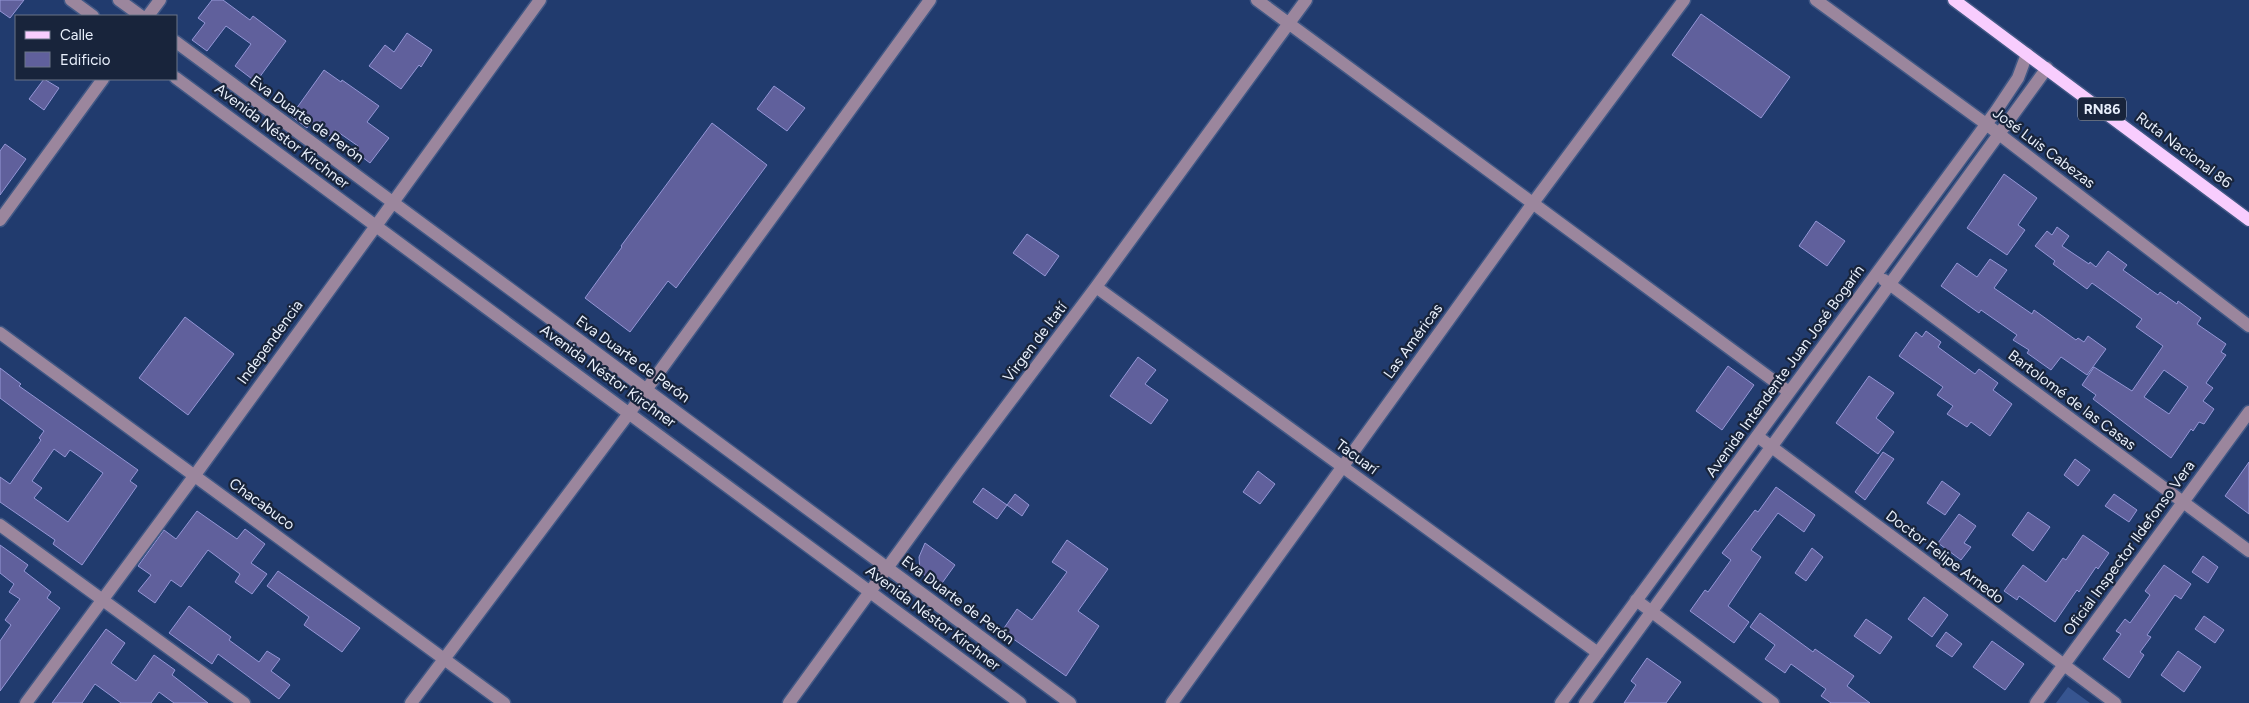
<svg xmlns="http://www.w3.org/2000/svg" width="2249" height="703" viewBox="0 0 2249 703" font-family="Figtree,sans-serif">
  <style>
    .green { fill: #375590 }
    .building { fill: #60609c; stroke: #9496d6; fill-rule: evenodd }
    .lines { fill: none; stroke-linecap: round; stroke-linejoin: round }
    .minor-casing { stroke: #415885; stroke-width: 15 }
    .major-casing { stroke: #415885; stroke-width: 15 }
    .minor { stroke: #9b869d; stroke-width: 12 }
    .major { stroke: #f8cdfe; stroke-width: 12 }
    .labels { text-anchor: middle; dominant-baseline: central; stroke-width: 4.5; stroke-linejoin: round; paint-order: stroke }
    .shield { fill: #18243b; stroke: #aab2c1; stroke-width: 1 }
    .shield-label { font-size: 14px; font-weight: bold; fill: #e8effb }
    .street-label { font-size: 15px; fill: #e8effb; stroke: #18243b }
  </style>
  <rect width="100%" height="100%" fill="#213b6e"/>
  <!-- green -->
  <path class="green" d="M2068 687 2090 703H2056Z"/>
  <!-- building -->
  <path class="building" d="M0 0H24L10 18 0 11Z
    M212 0H223L250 20 253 16 286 41 256 82 235 66 251 44 226 26 207 51 192 40 205 23 198 18Z
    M1701 14 1790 77 1761 118 1672 55Z
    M407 33 432 50 421 67 419 65 401 89 369 66 385 45 394 52Z
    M324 70 341 82 342 80 379 106 367 122 389 138 370 163 354 151 358 146 335 130 330 136 311 122 307 128 291 116Z
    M44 79 59 88 44 110 29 99Z
    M774 86 805 108 787 131 757 109Z
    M712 123 767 165 676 288 668 281 630 332 585 298 622 247 621 246Z
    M5 144 26 159 0 195V151Z
    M2004 174 2037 198 2018 225 2025 230 2007 255 1967 228Z
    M1816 221 1845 241 1827 266 1799 246Z
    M2057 227 2069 236 2062 246 2089 264 2090 262 2096 267 2108 251 2127 265 2123 270 2158 295 2160 292 2177 304 2178 301 2201 318 2197 324 2226 344 2221 352 2226 355 2206 383 2213 388 2203 401 2214 409 2204 424 2199 422 2193 431 2191 429 2171 458 2093 399 2096 395 2082 385 2094 367 2132 391 2163 346 2136 327 2142 319 2092 283 2087 289 2053 264 2055 261 2035 246 2047 231 2052 235ZM2164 370 2188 387 2169 414 2144 397Z
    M1027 234 1059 256 1045 276 1013 253Z
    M1990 259 2007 270 1994 288 2032 314 2034 310 2076 340 2078 338 2084 342 2088 336 2106 349 2087 375 2061 357 2051 370 2027 353 2029 350 2013 340 2017 335 1981 310 1979 313 1941 286 1957 263 1977 277Z
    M185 317 234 354 188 415 139 378Z
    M1926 331 1941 342 1938 347 1975 374 1979 369 1998 383 1993 390 2012 404 1990 436 1971 422 1967 427 1947 414 1953 406 1937 395 1943 387 1899 356 1916 332 1922 337Z
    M1138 357 1156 370 1145 384 1168 400 1151 424 1110 396Z
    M1728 366 1754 385 1722 430 1696 411Z
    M0 368 21 384 19 386 138 470 130 481 137 486 82 565 53 544 55 540 0 502V477L10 484 41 440 39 438 44 431 0 398ZM54 449 65 457 70 450 103 473 68 522 34 498 42 488 32 481Z
    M1869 376 1894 393 1876 418 1894 432 1878 454 1836 423Z
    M1883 452 1894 459 1865 500 1855 492Z
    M2075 459 2090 470 2078 486 2064 475Z
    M2249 462V514L2225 496Z
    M1258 471 1275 484 1260 504 1243 492Z
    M1942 481 1960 494 1945 515 1927 503Z
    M1776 487 1815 515 1804 532 1778 513 1751 550 1761 557 1728 606 1749 622 1734 643 1690 611 1705 590 1708 592 1731 560 1722 553 1755 510 1758 512Z
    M983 488 1007 505 997 519 973 502Z
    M1015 494 1029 505 1022 516 1007 505Z
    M2114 494 2137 510 2129 522 2105 506Z
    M197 511 237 539 245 529 265 544 251 563 267 574 252 594 235 582 240 574 208 550 181 587 171 580 155 603 138 591 151 575 138 566 164 530 176 539Z
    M2028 512 2050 527 2033 551 2012 535Z
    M1959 514 1976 526 1964 543 1971 547 1961 560 1938 543Z
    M2083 535 2109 553 2098 569 2096 567 2079 592 2077 590 2055 622 2019 596 2017 600 2004 591 2023 565 2046 582 2063 558 2066 560Z
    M1067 540 1108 569 1078 611 1099 626 1066 676 1002 631 1017 609 1032 620 1067 572 1052 562Z
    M925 543 955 565 940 586 920 572 919 557Z
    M0 545 28 565 24 571 51 592 47 598 60 608 0 691V641L11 625 5 620 20 599 9 592 14 584 0 573Z
    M1812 548 1823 557 1806 581 1795 573Z
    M2203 556 2218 567 2208 583 2192 572Z
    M2164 565 2191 584 2181 599 2175 595 2147 635 2151 637 2140 652 2144 655 2129 678 2103 659 2121 634 2116 631 2125 619 2130 623 2150 595 2145 591Z
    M278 571 360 628 342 652 304 625 309 617 267 586Z
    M1924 597 1948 615 1932 637 1908 619Z
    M189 606 231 637 229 640 259 662 267 651 280 659 271 671 290 685 279 699 218 654 212 664 169 633Z
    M1760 613 1813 652 1815 649 1854 676 1847 686 1870 703H1831L1821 696 1826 689 1791 664 1785 673 1765 659 1775 645 1750 627Z
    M2204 616 2224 630 2215 643 2195 629Z
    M1866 619 1892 637 1880 654 1854 636Z
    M106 629 125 643 111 663 136 681 154 655 175 670 172 675 208 703H174L159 692 151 703H121L95 684 82 703H52Z
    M1946 632 1962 644 1952 657 1936 646Z
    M1992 641 2024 664 2005 690 1973 667Z
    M2178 651 2201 667 2184 692 2161 675Z
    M1647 658 1681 682 1666 703H1624L1636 685 1631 681Z"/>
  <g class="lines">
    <!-- minor casing -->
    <g class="minor-casing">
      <path id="minor" d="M71 0 93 16
        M119 0 141 16
        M1257 0 1789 392
        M1816 0 1986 124 2249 326
        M148 16 160 0
        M176 42 1070 703
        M176 78 1020 703
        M0 220 103 79
        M1884 280 2249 551
        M1096 287 1598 653
        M0 333 504 703
        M1757 436 2115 703
        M0 525 244 703
        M1636 600 1773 703
        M26 703 195 475 540 0
        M411 703 630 412 930 0
        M789 703 957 472 1096 287 1306 0
        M1172 703 1533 203 1684 0
        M1561 703 1996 111 2018 78 2027 54
        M1585 703 2047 68
        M2036 703 2249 412"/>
    </g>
    <!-- major casing -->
    <g class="major-casing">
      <path id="major" d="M1954 0 2249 220"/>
    </g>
    <!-- minor -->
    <use href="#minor" class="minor"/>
    <!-- major -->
    <use href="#major" class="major"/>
  </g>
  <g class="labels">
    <!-- shield labels -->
    <rect class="shield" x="2078" y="97.5" width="48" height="23" rx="4"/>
    <g class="shield-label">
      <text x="2102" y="109">RN86</text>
    </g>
    <!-- street labels -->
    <g class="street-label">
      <text transform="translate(307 119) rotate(36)">Eva Duarte de Perón</text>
      <text transform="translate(282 136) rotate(37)">Avenida Néstor Kirchner</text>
      <text transform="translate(2044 148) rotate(37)">José Luis Cabezas</text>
      <text transform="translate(2184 150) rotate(37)">Ruta Nacional 86</text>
      <text transform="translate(1413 341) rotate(-54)">Las Américas</text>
      <text transform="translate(270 342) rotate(-54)">Independencia</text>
      <text transform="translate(1035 342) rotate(-53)">Virgen de Itatí</text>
      <text transform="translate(633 359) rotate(36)">Eva Duarte de Perón</text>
      <text transform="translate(1785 371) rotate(-54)">Avenida Intendente Juan José Bogarín</text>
      <text transform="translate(608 376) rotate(36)">Avenida Néstor Kirchner</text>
      <text transform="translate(2072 400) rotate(37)">Bartolomé de las Casas</text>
      <text transform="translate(1357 457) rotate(36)">Tacuarí</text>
      <text transform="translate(262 504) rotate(36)">Chacabuco</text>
      <text transform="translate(2129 548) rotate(-54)">Oficial Inspector Ildefonso Vera</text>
      <text transform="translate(1945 557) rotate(37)">Doctor Felipe Arnedo</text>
      <text transform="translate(958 600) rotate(37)">Eva Duarte de Perón</text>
      <text transform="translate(933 618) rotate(37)">Avenida Néstor Kirchner</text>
    </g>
  </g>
  <!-- legend -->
  <rect x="15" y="15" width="162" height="65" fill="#18243b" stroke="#6b7588"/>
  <rect x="25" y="31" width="25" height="8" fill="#f8cdfe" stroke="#6b7588"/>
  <text x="60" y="40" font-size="15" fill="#e8effb">Calle</text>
  <rect x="25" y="52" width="25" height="15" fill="#60609c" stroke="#6b7588"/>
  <text x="60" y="65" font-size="15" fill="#e8effb">Edificio</text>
</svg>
